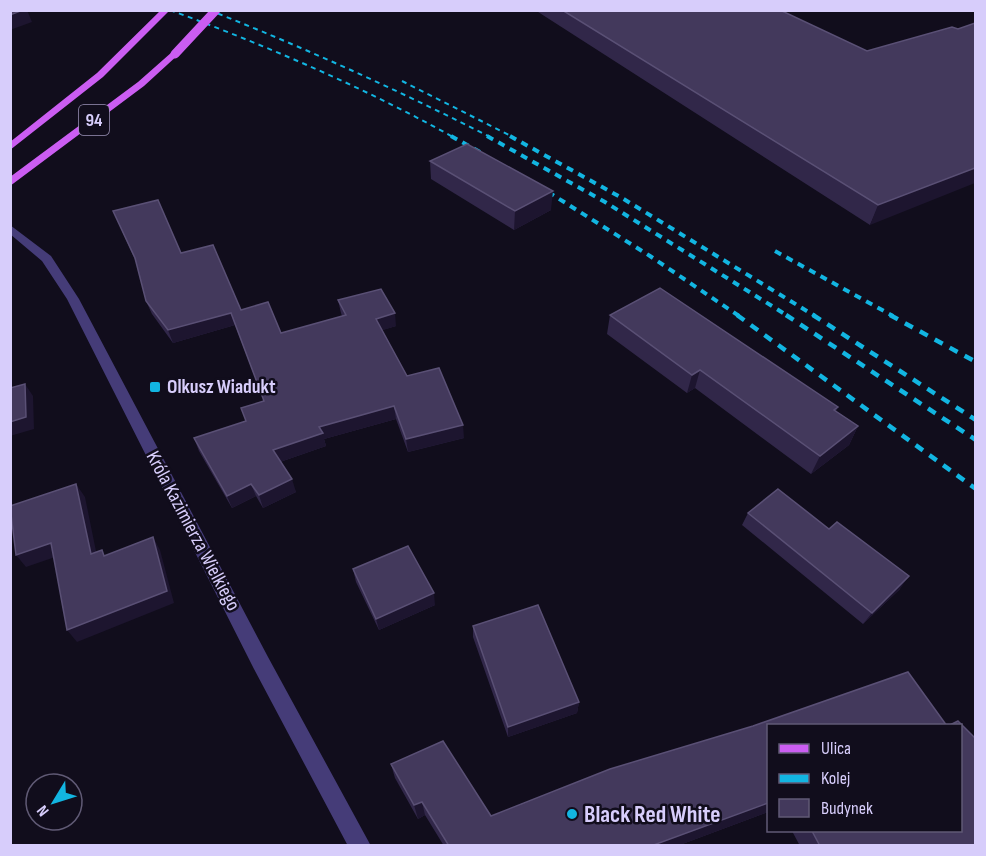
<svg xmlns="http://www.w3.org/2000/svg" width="986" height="856" viewBox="0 0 986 856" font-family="'Sofia Sans Condensed',sans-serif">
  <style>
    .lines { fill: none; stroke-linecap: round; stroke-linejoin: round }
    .minor { fill: #453c78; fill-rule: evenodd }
    .major { fill: #cb5df2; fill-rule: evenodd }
    .rail-far2 { stroke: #12b5e1; stroke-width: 2; stroke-dasharray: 5 4.5; stroke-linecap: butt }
    .rail-far1 { stroke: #12b5e1; stroke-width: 4; stroke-dasharray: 7 6; stroke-linecap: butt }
    .rail { stroke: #12b5e1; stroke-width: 4.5; stroke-dasharray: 9 8; stroke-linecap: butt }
    .major-bridge { stroke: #cb5df2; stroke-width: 9 }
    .wall { fill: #312749 }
    .shaded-wall { fill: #1d152f }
    .building { fill: #43395c; stroke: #5a5075; stroke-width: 1.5 }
    .poi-dot { fill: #12b5e1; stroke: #110d1c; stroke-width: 2 }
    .labels { text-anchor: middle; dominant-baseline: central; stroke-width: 5; stroke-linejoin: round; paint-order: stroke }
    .shield { fill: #110d1c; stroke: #9c93b8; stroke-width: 1.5 }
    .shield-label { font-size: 18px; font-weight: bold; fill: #d7cdfb }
    .poi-label { font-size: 20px; font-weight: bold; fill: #d7cdfb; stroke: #110d1c; text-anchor: start }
    .street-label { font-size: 20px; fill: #d7cdfb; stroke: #110d1c }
    .near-poi-label { font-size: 24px; font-weight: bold; fill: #d7cdfb; stroke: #110d1c; text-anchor: start }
  </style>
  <rect width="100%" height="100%" fill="#110d1c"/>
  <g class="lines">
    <!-- minor -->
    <path class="minor" d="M10 225 51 256 79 299 268 657 371 846H348L254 669 67 299 42 261 10 234Z"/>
    <!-- major -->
    <path class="major" d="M161 10H170L103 77 10 150V142L97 73Z
      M172 52 179 54 144 86 10 186V177L138 82Z"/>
    <!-- rail-far2 -->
    <path class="rail-far2" d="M170 10C267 46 363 87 453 137
      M209 10C305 48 398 90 490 137
      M402 81 513 137"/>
    <!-- rail-far1 -->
    <path class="rail-far1" d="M451 136 480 152
      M487 136 605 202 788 316
      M510 136 622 198 815 316
      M537 185 650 256 739 316
      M775 251 893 316"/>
    <!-- rail -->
    <path class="rail" d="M737 315 976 489
      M786 315 976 440
      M813 315 976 420
      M890 315 976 362"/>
    <!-- major-bridge -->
    <path class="major-bridge" d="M175 54 216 10"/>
  </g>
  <!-- wall -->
  <path class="wall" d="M535 10H780L867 51 958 29 870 225Z
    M430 161 551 210 514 230 431 179Z
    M113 211 181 253 241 310 281 333 342 316 341 313 338 300 396 326 382 330 407 376 464 438 408 452 396 419 324 439 326 446 280 462 296 492 263 508 256 496 232 508 199 451 194 438 246 421 264 401 235 325 173 343 152 314 146 301 136 262Z
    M610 315 838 407 836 411 858 426 849 445 811 474 695 388 687 393 607 334Z
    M748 513 829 529 900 589 863 624 742 525Z
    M353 569 435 605 379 630 356 582Z
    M473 626 579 702 577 713 508 737 473 637Z
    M768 726V812L677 846H444L425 815 418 819 395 778 391 764 491 816Z
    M792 831H960L975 846H800Z"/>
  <!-- shaded-wall -->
  <path class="shaded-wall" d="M23 10H27L32 22 10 30V15Z
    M975 168V183L870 225 878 205Z
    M553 191 551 210 514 230 515 211Z
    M231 313 235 325 173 343 168 330Z
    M395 313 396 326 377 332 376 319Z
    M700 370 695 388 687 393 692 375Z
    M25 384 33 396 34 429 10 436V422Z
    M394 406 396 419 324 439 326 446 277 463 273 450 319 427Z
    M463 425 464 438 408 452 406 439Z
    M858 426 849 445 811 474 820 456Z
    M292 479 296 492 263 508 259 495Z
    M76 484 85 497 99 566 91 554Z
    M251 484 256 496 232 508 227 496Z
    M153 537 160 550 174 603 77 642 67 630Z
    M51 543 61 555 26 567 16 555Z
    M909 576 900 589 863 624 872 613Z
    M434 593 435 605 379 630 376 619Z
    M579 702 577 713 508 737V727Z
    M422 802 425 815 418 819 414 805Z
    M768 803V812L677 846H651Z"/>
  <!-- building -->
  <path class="building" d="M10 10H23L10 15Z
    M562 10H780L867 51 952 27 958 29 975 23V168L878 205Z
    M467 144 553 191 515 211 430 161Z
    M158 200 181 253 213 245 241 310 268 302 281 333 346 315 338 300 381 289 395 313 376 319 407 376 439 368 463 425 406 439 394 406 319 427 323 433 273 450 292 479 259 495 251 484 227 496 194 438 246 421 241 408 264 401 231 313 168 330 146 301 135 258 113 211Z
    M660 288 838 407 834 410 858 426 820 456 700 370 692 375 610 315Z
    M25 384 26 417 10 422V388Z
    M76 484 91 554 102 550 104 556 153 537 167 591 67 630 51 543 16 555 10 506Z
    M778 489 829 529 837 522 909 576 872 613 748 513Z
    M408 546 434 593 376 619 353 569Z
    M538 605 579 702 508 727 473 626Z
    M908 672 947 726H768V803L651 846H449L422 802 414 805 391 764 443 741 491 816 610 769 753 726Z
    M958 721 975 738V846H820L812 831H960V726H948Z"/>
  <!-- markers -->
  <g class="poi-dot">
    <rect x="149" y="381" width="12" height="12" rx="3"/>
    <circle cx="572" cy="814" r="6"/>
  </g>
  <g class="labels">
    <!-- shield labels -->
    <rect class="shield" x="79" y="105" width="30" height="30" rx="4.5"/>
    <g class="shield-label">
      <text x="94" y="120">94</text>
    </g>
    <!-- poi labels -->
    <g class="poi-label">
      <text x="167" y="387">Olkusz Wiadukt</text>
    </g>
    <!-- street labels -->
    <g class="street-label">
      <text transform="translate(193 531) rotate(62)">Króla Kazimierza Wielkiego</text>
    </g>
    <!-- near-poi labels -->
    <g class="near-poi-label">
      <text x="584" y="814">Black Red White</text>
    </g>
  </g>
  <!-- border -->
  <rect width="986" height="856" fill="none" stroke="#d7cdfb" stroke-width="24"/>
  <!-- legend -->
  <rect x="767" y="724" width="195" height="108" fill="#110d1c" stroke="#605a75" stroke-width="1.5"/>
  <rect x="779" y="744" width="30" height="9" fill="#cb5df2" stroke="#605a75" stroke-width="1.5"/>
  <text x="821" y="754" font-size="18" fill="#d7cdfb">Ulica</text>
  <rect x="779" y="774" width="30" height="9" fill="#12b5e1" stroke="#605a75" stroke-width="1.5"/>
  <text x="821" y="784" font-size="18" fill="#d7cdfb">Kolej</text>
  <rect x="779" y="799" width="30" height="18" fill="#43395c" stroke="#605a75" stroke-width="1.5"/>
  <text x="821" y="814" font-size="18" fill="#d7cdfb">Budynek</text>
  <!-- north arrow -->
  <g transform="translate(54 802) rotate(232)"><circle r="28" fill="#110d1c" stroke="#605a75" stroke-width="1.5"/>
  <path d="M0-4.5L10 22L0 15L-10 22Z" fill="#12b5e1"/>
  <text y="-9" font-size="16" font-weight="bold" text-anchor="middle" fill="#d7cdfb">N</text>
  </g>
</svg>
